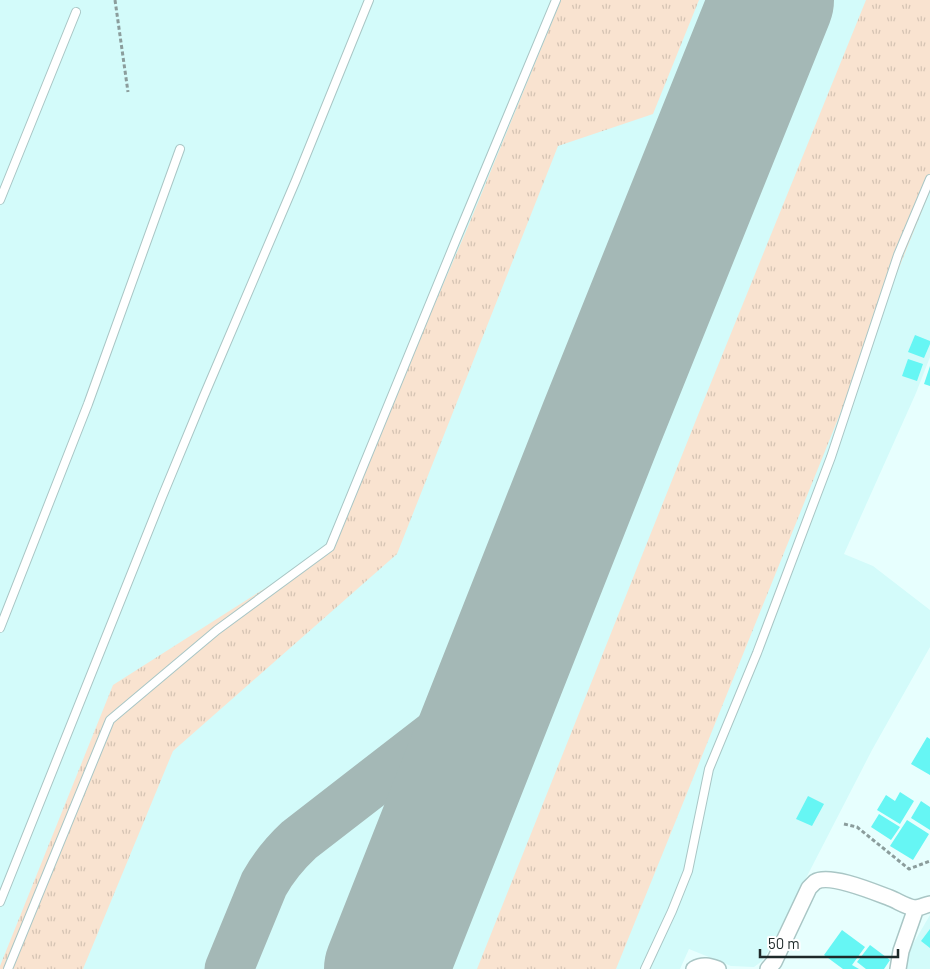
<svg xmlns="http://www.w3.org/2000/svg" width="930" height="969" viewBox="0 0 930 969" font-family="Barlow,sans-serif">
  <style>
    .built { fill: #d3fbfa }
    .grass { fill: url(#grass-tufts) }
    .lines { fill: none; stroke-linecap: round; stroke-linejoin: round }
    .taxiway { stroke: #a4b8b6; stroke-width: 49 }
    .runway { stroke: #a4b8b6; stroke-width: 124 }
    .building { fill: #66f6f4 }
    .lane-casing { stroke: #a9c6c5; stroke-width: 10 }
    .street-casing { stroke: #a9c6c5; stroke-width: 18 }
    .path { stroke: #8b9d9c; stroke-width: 3; stroke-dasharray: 4 2.5; stroke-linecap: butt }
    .lane { stroke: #fff; stroke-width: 8 }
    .street { stroke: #fff; stroke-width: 15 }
  </style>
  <defs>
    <pattern id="grass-tufts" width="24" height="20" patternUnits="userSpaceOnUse" patternTransform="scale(1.25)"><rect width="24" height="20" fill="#f9e3d0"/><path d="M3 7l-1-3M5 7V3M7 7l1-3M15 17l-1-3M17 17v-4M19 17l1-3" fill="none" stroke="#d5c3b3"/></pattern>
  </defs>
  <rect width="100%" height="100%" fill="#e7fffe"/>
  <!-- built -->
  <path class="built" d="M0 0H930V357L916 393 844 554 873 566 930 610V647L872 750 769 950 762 961 754 967 731 966 689 949 680 969H0Z
    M930 915V969H907L903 961Z"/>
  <!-- grass -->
  <path class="grass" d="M561 0H699L653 114 558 146 397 554 173 751 83 969H0V966L113 685 330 547 467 229Z
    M866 0H930V191L616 969H477L706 395Z"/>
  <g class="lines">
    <!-- taxiway -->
    <path class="taxiway" d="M229 969 264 884C274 866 284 854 299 840L476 703 495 680 510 655
      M394 969 396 946 402 929"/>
    <!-- runway -->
    <path class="runway" d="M386 969 601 425 772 0"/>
  </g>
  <!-- building -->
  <path class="building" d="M915 335 930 341V344L924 358 908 352Z
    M908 359 923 364 917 381 902 376Z
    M930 366V386L924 384Z
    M927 737 930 739V775L911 764Z
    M900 792 914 801 900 824 877 810 886 795 895 801Z
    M808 796 824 804 812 826 796 819Z
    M921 801 930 807V830L911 818Z
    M879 814 900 827 891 840 871 827Z
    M907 820 929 834 913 860 890 846Z
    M930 929V948L921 941Z
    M842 930 865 947 852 965 859 969H843L824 955Z
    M870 945 890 960 884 969H866L857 962Z"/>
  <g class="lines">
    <!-- lane casing -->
    <g class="lane-casing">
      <path id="lane" d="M0 200 76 12
        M0 628 88 404 180 149
        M0 902 162 497 203 398 296 180 369 0
        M8 969 110 720 217 630 330 547 458 235 556 0
        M645 969 672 911 688 871 709 769 757 653 831 457 898 255 930 179"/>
    </g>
    <!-- street casing -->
    <g class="street-casing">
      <path id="street" d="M694 969C703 964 709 966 718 969
        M768 969 774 962 809 888C811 886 813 884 815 882 829 873 874 892 890 898 898 901 906 907 915 908 920 908 925 905 930 904
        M898 969 901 951 916 908"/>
    </g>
    <!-- path -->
    <path class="path" d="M115 0 128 92
      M844 824 857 827 909 869 930 861"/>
    <!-- lane -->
    <use href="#lane" class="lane"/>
    <!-- street -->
    <use href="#street" class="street"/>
  </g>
  <!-- scale -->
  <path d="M760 949v8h138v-8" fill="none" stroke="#1e2929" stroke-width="2.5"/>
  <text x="768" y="949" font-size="15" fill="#1e2929" stroke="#ffffff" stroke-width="4" paint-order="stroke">50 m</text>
</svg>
